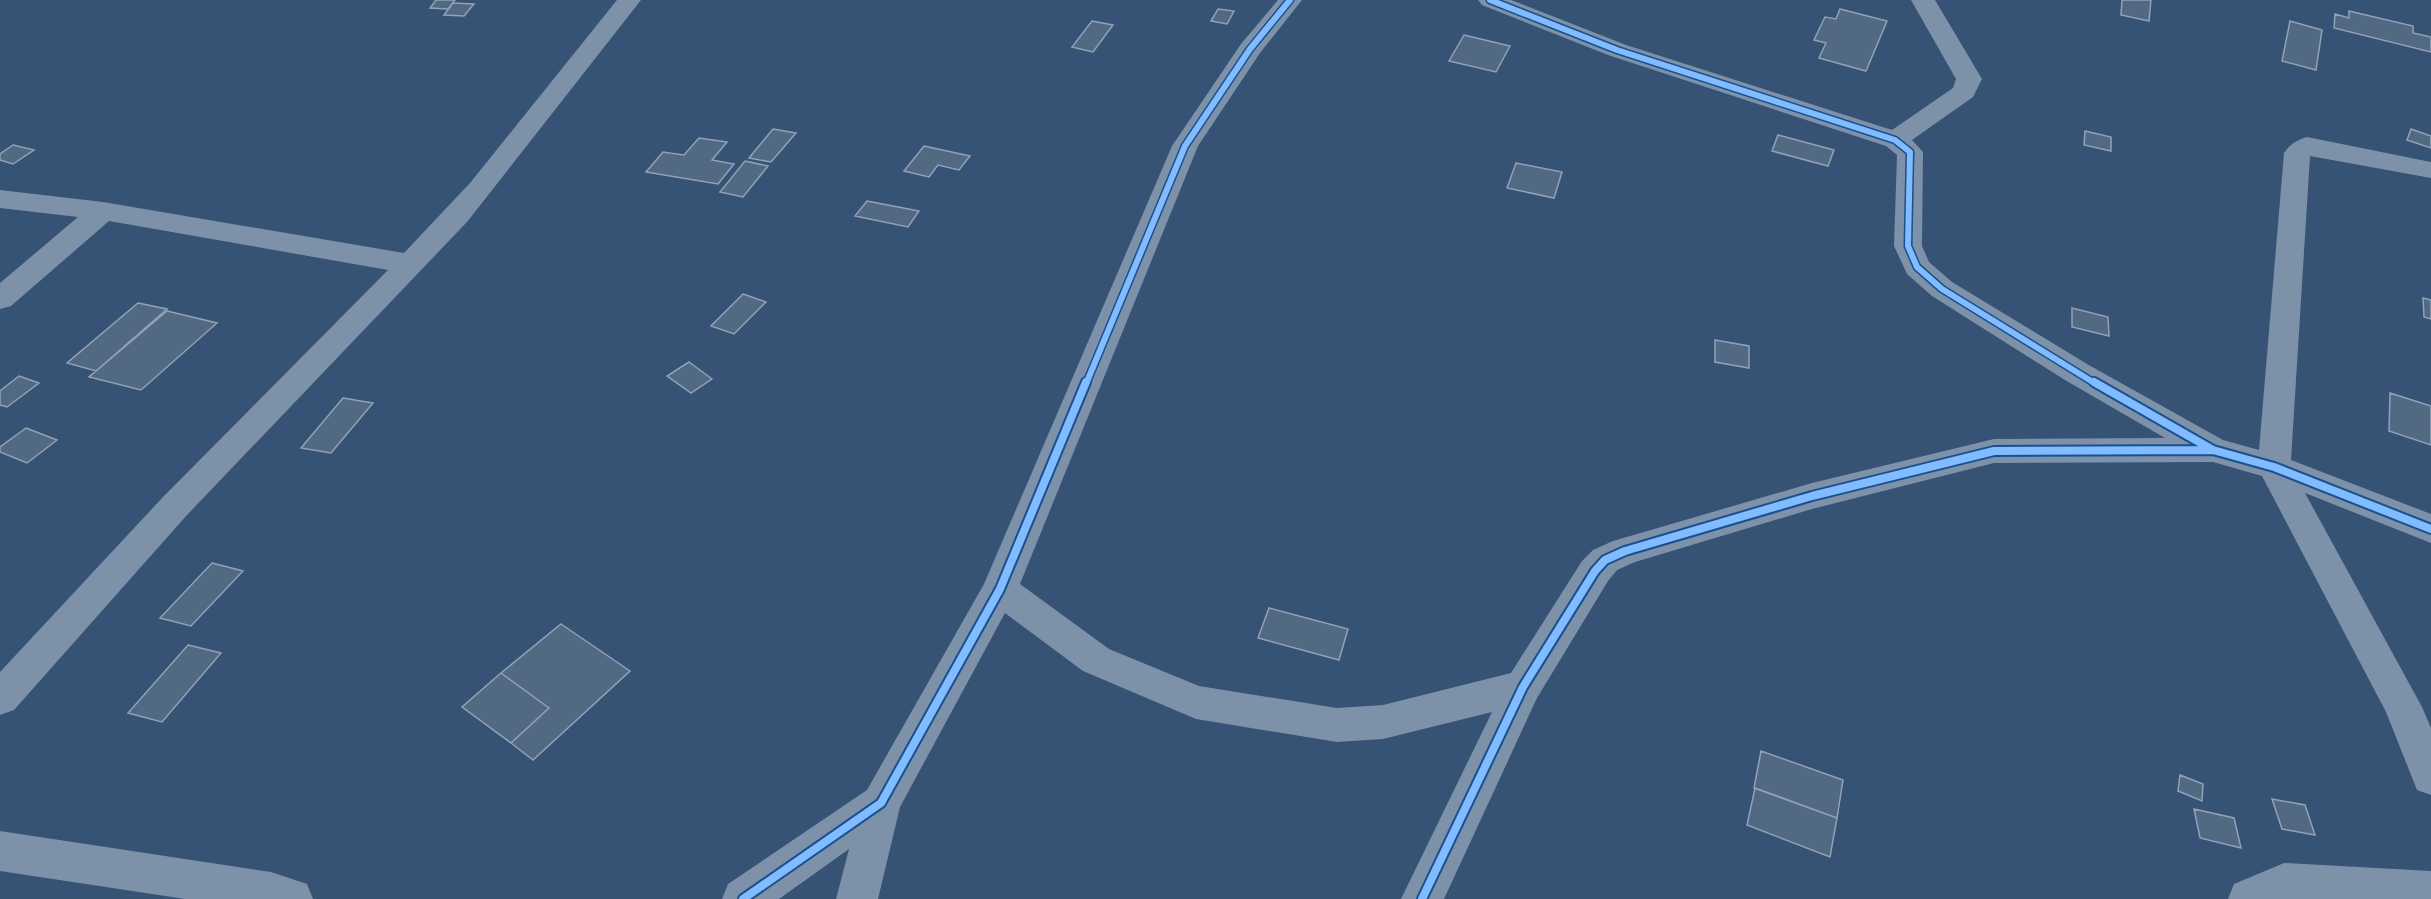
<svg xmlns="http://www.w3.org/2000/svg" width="2431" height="899" viewBox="0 0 2431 899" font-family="Ubuntu,sans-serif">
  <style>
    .building { fill: #526984; stroke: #92a2b6; stroke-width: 1.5 }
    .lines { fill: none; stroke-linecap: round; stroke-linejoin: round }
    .minor { fill: #7d92a8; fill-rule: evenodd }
    .cycleway-far1-casing { stroke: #1b4f8f; stroke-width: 9 }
    .cycleway-casing { stroke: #1b4f8f; stroke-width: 12 }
    .cycleway-far1 { stroke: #80bcff; stroke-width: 6 }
    .cycleway { stroke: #80bcff; stroke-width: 8 }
  </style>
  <rect width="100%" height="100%" fill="#365274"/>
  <!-- building -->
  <path class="building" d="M436 0H455L448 9 430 8Z
    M2122 0H2151L2149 21 2121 15Z
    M453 3 474 4 464 16 444 15Z
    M1218 9 1234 11 1227 24 1211 21Z
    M1840 9 1887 21 1866 71 1819 58 1826 43 1814 40 1825 17 1836 19Z
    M2349 11 2413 26V33L2431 37V52L2334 28 2335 14 2349 18Z
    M1092 21 1113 25 1093 52 1072 47Z
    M2290 21 2322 30 2316 70 2282 61Z
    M1464 35 1510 46 1496 72 1449 61Z
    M773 129 796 133 771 162 749 158Z
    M2411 129 2431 136V148L2407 140Z
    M2085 131 2111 137V151L2084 145Z
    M1778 135 1834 150 1828 166 1772 151Z
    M699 138 727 142 712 160 734 164 718 184 646 172 663 152 684 155Z
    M13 145 34 150 13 164 0 160V154Z
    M924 146 970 156 959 170 938 165 929 177 904 171Z
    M745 161 768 166 743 197 720 192Z
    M1516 163 1562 172 1554 198 1507 188Z
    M867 201 919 211 908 227 855 216Z
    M743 294 766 302 734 334 711 326Z
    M2423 298 2431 300V319L2424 317Z
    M138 303 167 309 96 371 67 363Z
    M2072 308 2108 317 2109 336 2072 327Z
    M167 311 217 323 141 390 89 377Z
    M1715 340 1749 346V368L1715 362Z
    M689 362 712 379 691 393 667 376Z
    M19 376 39 383 7 407 0 405V391Z
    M2390 393 2431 406V445L2389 431Z
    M343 398 373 403 331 453 301 448Z
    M26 428 57 440 27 463 0 452V447Z
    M212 563 243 571 191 626 160 618Z
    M1269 608 1348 629 1339 660 1258 638Z
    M561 624 630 671 533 760 511 743 549 708 501 673Z
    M188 645 221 653 162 722 128 713Z
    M501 673 549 708 511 743 462 707Z
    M1761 751 1843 780 1837 818 1754 788Z
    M2180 775 2203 784 2202 801 2178 791Z
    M1755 788 1837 818 1830 857 1747 825Z
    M2272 799 2305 805 2315 835 2282 829Z
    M2194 809 2234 818 2241 848 2200 838Z"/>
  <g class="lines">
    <!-- minor -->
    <path class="minor" d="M617 0H641L467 222 187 515 14 710 0 715V672L163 497 388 270 109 221 11 306 0 309V283L78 217 0 208V190L103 202 404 253 470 183Z
      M1278 0H1302L1260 53 1198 146 1020 584 1109 649 1199 686 1337 708 1383 705 1511 673 1582 561 1593 550 1613 541 1812 483 1994 439 2165 438 2065 380 1932 296 1907 274 1894 246 1897 155 1886 146 1608 55 1482 5 1478 0H1511L1626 45 1892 130 1953 88 1956 79 1911 0H1935L1982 79 1973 97 1912 140 1923 152 1922 246 1929 262 1952 282 2087 364 2223 440 2259 450 2284 153C2290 144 2297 140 2307 137L2431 162V178L2310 156 2291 460 2431 514V543L2305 493 2422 707 2431 728V795L2417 790 2386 712 2262 476 2213 462 1994 463 1812 509 1635 562 1617 570 1608 581 1537 698 1444 899H1401L1492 712 1383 739 1337 742 1196 719 1083 671 1005 613 900 807 878 899H836L849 849 779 899H722L728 884 867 790 984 584 1172 146 1241 44Z
      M0 831 271 872 307 884 313 899H185L0 871Z
      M2284 863 2431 871V899H2228L2234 884Z"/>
    <!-- cycleway-far1 casing -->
    <g class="cycleway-far1-casing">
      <path id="cycleway-far1" d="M1490 0 1617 50 1895 140 1910 152 1908 246 1917 267 1942 289 2096 384
        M1086 384 1185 146 1250 49 1290 0"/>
    </g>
    <!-- cycleway casing -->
    <g class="cycleway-casing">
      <path id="cycleway" d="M2094 382 2213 450 2274 467 2431 529
        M743 899 881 803 1000 589 1086 382
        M1422 899 1523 687 1595 571 1605 560 1625 551 1812 496 1994 451 2213 450"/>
    </g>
    <!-- cycleway-far1 -->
    <use href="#cycleway-far1" class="cycleway-far1"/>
    <!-- cycleway -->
    <use href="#cycleway" class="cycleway"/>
  </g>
</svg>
